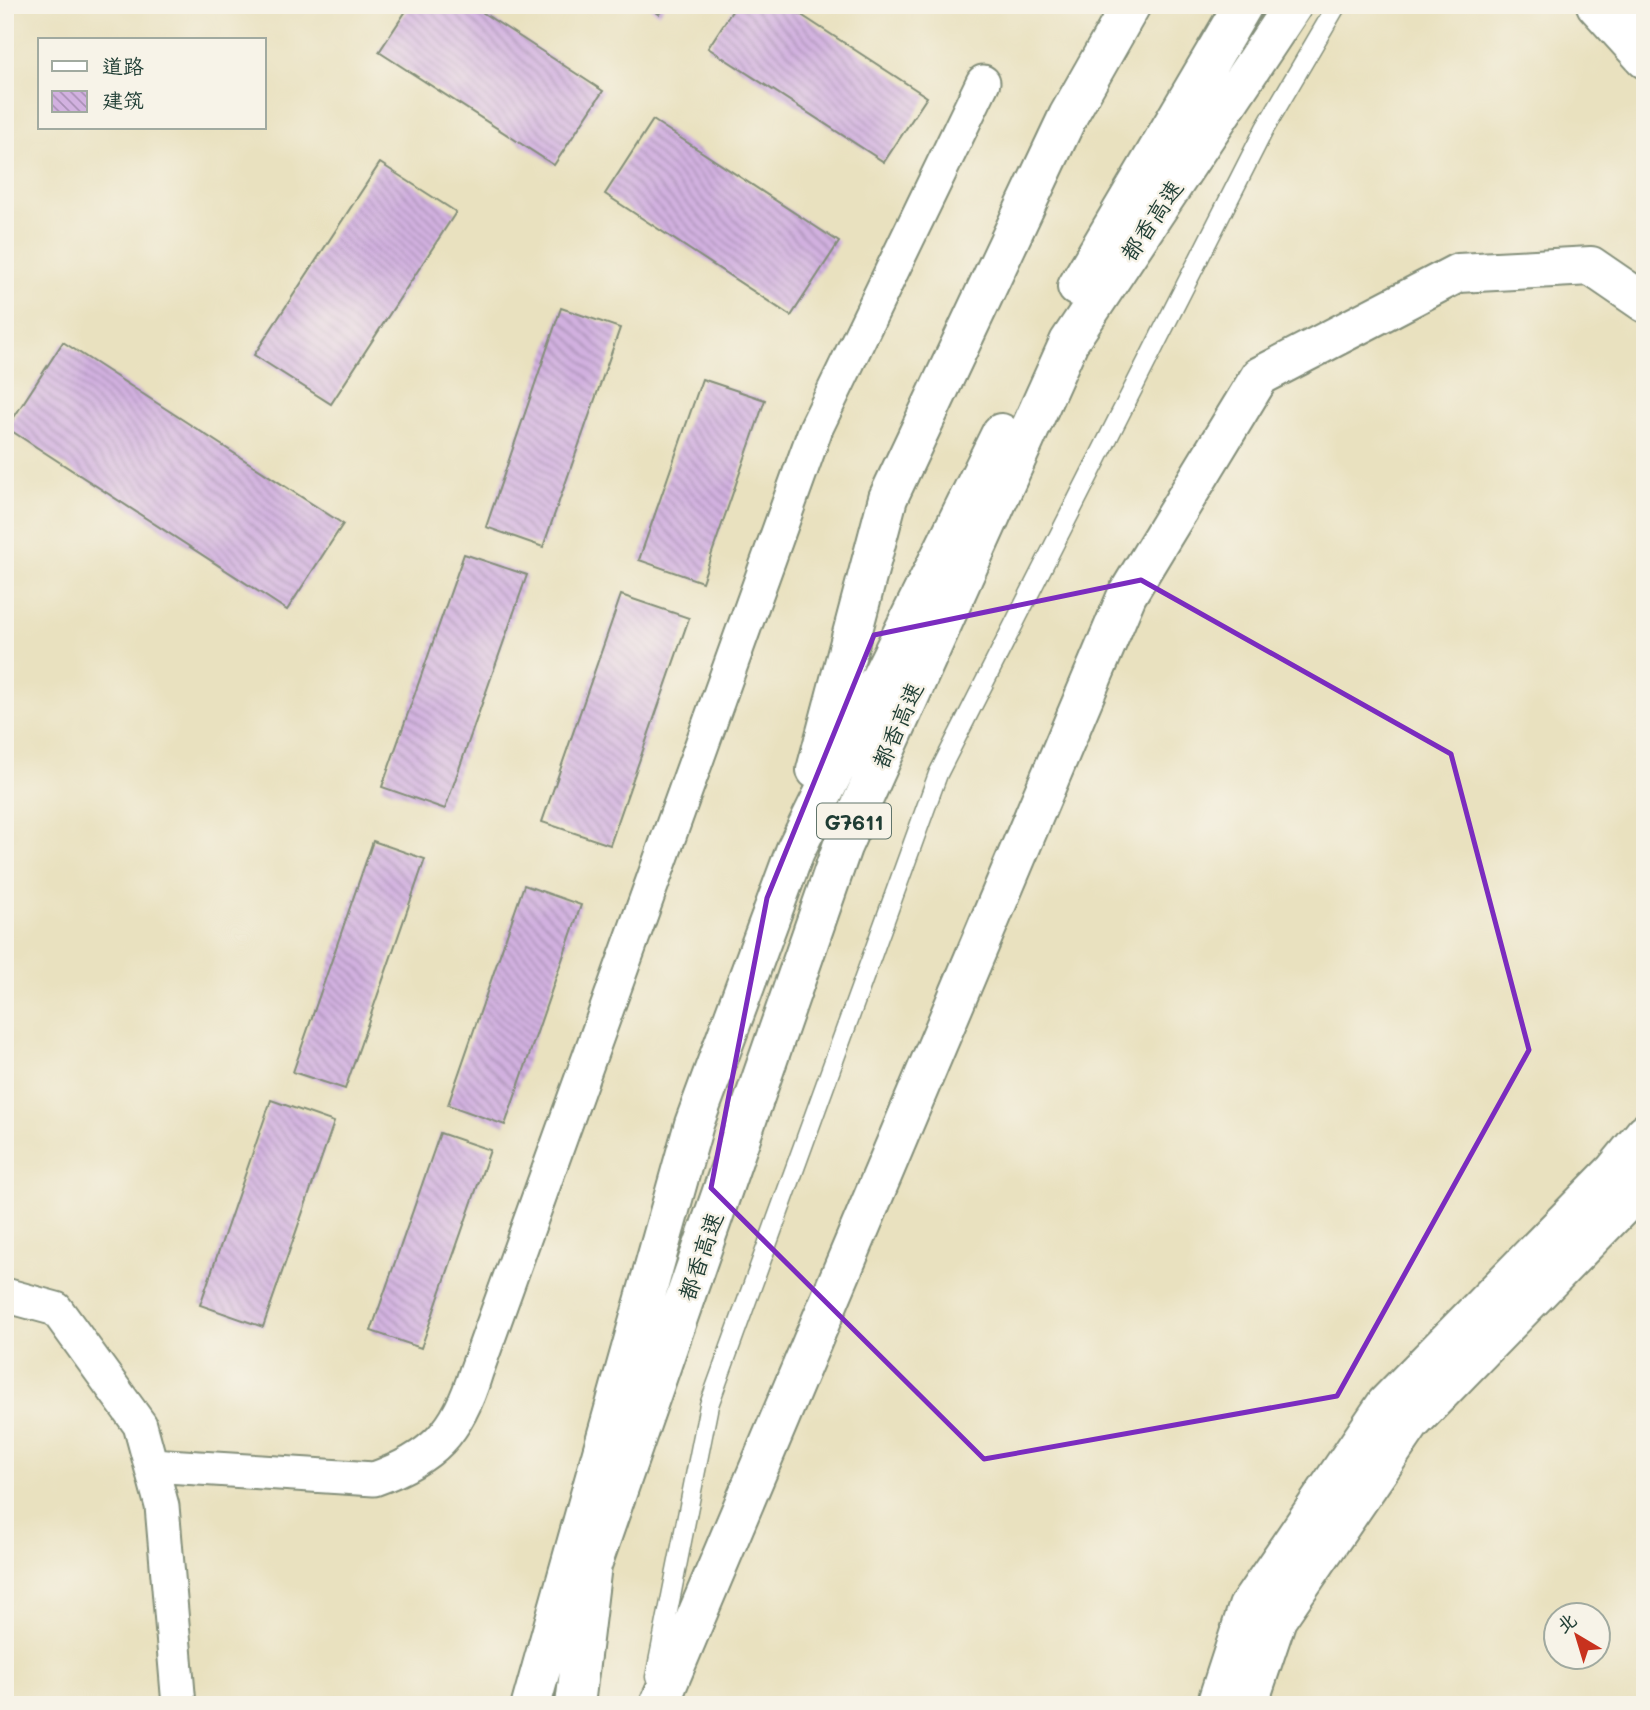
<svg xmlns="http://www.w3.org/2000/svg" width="1650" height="1710" viewBox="0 0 1650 1710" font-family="Mali,'LXGW WenKai TC',sans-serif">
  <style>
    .building { fill: url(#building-back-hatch) }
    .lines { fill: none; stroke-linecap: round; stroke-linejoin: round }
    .lane-casing { stroke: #848f7a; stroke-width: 21 }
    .street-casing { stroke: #848f7a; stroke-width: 37 }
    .highway-casing { stroke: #848f7a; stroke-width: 42 }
    .lane { stroke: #fff; stroke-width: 18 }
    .street { stroke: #fff; stroke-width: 33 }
    .highway { stroke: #fff; stroke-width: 38 }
    .marked { fill: none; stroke: #7b2cbf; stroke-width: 5; stroke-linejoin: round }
    .labels { text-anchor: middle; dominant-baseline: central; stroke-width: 5; stroke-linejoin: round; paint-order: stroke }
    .shield { fill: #f7f3e8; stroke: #60746a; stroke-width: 2 }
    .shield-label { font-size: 21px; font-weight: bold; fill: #1f3d34 }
    .street-label { font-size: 23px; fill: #1f3d34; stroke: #f7f3e8 }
  </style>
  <defs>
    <pattern id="building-back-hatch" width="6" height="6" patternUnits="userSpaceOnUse" patternTransform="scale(1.75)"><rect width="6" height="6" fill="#d2b1e0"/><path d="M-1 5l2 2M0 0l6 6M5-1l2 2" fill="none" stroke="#aa91b6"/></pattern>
  </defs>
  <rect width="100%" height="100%" fill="#f7f3e8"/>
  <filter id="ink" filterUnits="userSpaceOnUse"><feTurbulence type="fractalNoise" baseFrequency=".0143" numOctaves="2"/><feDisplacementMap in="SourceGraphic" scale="14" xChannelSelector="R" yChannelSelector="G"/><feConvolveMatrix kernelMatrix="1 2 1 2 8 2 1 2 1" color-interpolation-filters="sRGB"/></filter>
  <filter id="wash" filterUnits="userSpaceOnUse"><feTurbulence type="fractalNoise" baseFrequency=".00686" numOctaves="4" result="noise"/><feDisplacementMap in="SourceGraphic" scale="28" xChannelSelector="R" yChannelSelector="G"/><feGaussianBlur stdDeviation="1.57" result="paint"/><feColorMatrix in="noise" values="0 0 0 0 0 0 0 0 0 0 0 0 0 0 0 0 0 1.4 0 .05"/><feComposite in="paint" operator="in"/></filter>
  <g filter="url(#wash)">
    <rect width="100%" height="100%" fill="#e9e1bf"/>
    <g id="blocks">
      <!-- building -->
      <path class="building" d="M410 5H471L603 91 554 165 379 52Z
        M646 5H665L659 14Z
        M736 5H786L927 97 884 162 708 48Z
        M653 120 839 242 791 316 605 194Z
        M380 163 456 212 331 404 254 355Z
        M561 308 620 328 543 547 486 527Z
        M63 342 343 524 287 610 7 428Z
        M702 379 765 400 702 582 639 560Z
        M464 554 527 575 445 809 382 787Z
        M621 595 689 618 610 845 542 822Z
        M373 841 425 859 345 1089 293 1072Z
        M524 885 581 905 505 1125 448 1105Z
        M271 1100 334 1122 263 1327 200 1305Z
        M440 1133 490 1150 421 1348 371 1331Z"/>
    </g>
  </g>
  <g filter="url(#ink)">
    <use href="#blocks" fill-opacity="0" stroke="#848f7a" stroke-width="2"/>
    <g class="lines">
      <!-- lane casing -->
      <g class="lane-casing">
        <path id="lane" d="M655 1677 709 1405 938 774 1265 128 1337 5"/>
      </g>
      <!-- street casing -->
      <g class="street-casing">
        <path id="street" d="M5 1295 56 1309 140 1425 162 1506 179 1705
          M151 1465 374 1479C433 1458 458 1432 476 1372L816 428 983 82"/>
      </g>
      <!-- highway casing -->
      <g class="highway-casing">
        <path id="highway" d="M1596 5 1645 59
          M1637 5 1645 14
          M1077 287 1243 5
          M816 770 888 498 1068 116 1131 5
          M531 1705 694 1124 795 851 1001 433
          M575 1705 592 1565 842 847 1069 342 1293 5
          M659 1705 1127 595 1260 376 1458 273 1591 266 1645 303
          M1216 1705 1248 1607 1386 1404 1614 1171 1645 1133
          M1248 1705 1277 1619 1411 1423 1636 1192 1645 1182"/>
      </g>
      <!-- lane -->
      <use href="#lane" class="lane"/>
      <!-- street -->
      <use href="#street" class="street"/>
      <!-- highway -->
      <use href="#highway" class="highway"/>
    </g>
  </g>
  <!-- marked area -->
  <path class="marked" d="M1141 580 1451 754 1529 1050 1337 1396 984 1459 711 1188 767 898 874 635Z"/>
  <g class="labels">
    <!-- shield labels -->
    <rect class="shield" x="817" y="803.5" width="74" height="35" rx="5"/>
    <g class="shield-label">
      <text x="854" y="821">G7611</text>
    </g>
    <!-- street labels -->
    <g class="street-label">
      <text transform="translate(1151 220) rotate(-56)">都香高速</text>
      <text transform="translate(897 725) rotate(-66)">都香高速</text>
      <text transform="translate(700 1256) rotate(-71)">都香高速</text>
    </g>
  </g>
  <!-- margin -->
  <rect width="1650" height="1710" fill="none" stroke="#f7f3e8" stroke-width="28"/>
  <!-- legend -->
  <rect x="38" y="38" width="228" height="91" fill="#f7f3e8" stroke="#a1aaa0" stroke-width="2"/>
  <rect x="52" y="61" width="35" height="10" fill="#ffffff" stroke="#a1aaa0" stroke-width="2"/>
  <text x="102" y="74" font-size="21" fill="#1f3d34">道路</text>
  <rect x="52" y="91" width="35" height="21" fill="url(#building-back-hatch)" stroke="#a1aaa0" stroke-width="2"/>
  <text x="102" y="108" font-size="21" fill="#1f3d34">建筑</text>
  <!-- north arrow -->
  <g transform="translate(1577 1636) rotate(322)"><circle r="33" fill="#f7f3e8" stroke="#a1aaa0" stroke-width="2"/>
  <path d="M0-5L12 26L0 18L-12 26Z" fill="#c8321e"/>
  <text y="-10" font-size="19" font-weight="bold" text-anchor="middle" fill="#1f3d34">北</text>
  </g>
</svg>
